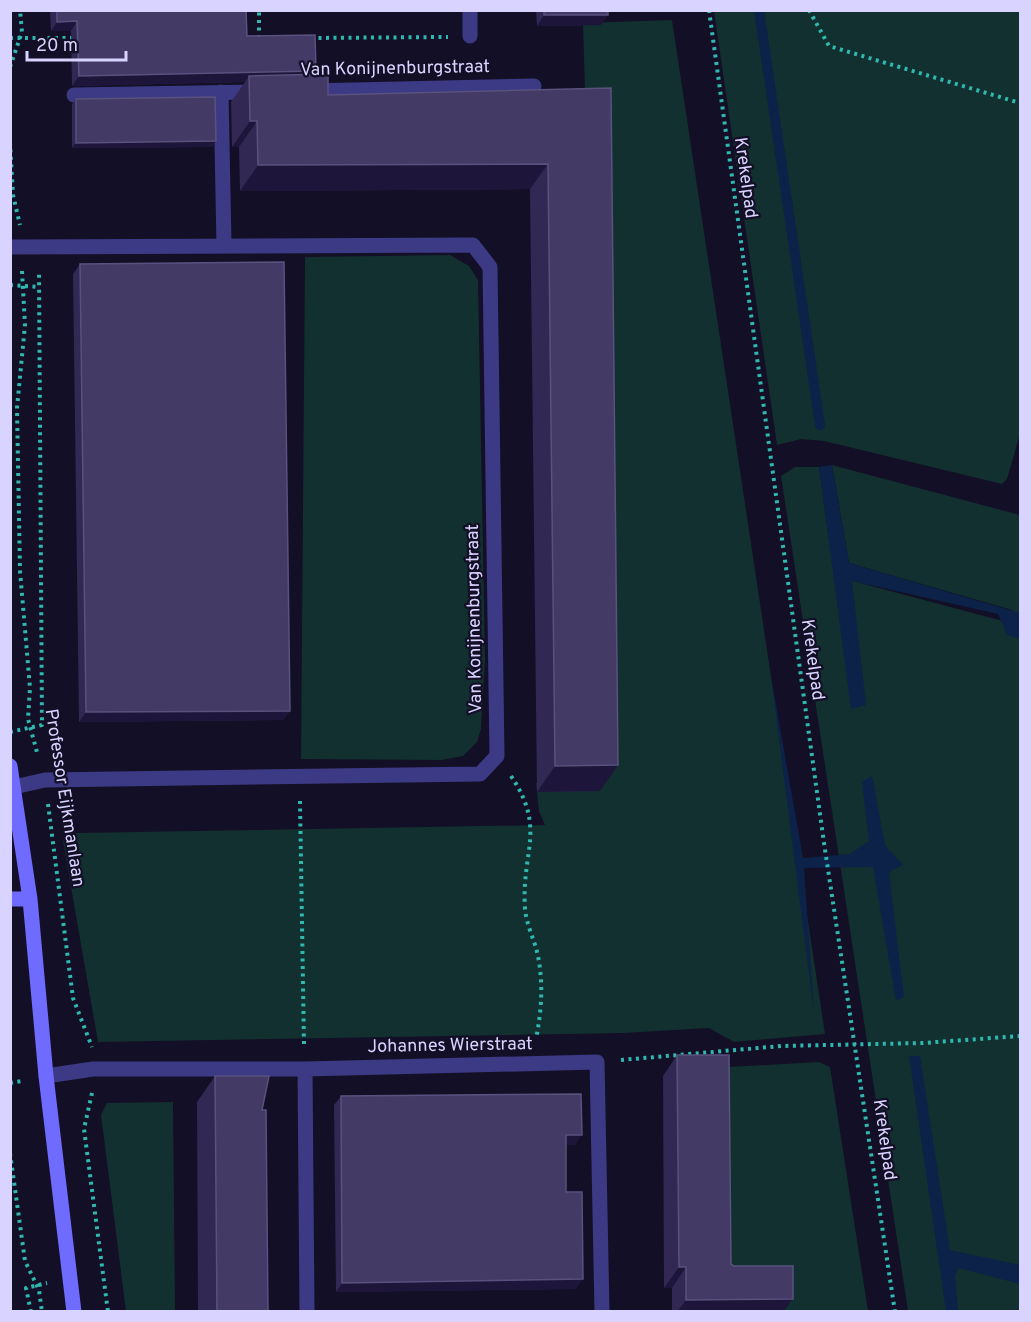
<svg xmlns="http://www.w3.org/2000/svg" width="1031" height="1322" viewBox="0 0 1031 1322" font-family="Overpass,sans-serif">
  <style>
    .green { fill: #12302f }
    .water { fill: #0c2248 }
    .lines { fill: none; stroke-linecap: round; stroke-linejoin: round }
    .stream { stroke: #0c2248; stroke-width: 10 }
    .path { stroke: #2fb8b0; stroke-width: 4; stroke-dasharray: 3 4.5; stroke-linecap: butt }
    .street { stroke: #3d3a85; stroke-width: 15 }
    .secondary { stroke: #6f6bff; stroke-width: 15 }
    .wall { fill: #312854 }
    .shaded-wall { fill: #1d163a }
    .building { fill: #433a66; stroke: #5a527e; stroke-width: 1.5 }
    .labels { text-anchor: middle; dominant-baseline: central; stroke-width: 4.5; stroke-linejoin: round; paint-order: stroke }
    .street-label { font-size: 18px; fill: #d9d4ff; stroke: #130f26 }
  </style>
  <rect width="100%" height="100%" fill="#130f26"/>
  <!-- green -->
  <path class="green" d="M714 11H1020V434L1007 479 1002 484 824 441 801 439 777 445Z
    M672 20 825 1034 734 1042 709 1028 623 1033 98 1042 63 841 77 833 545 825 539 811 536 783 605 781 583 23Z
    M450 255 469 266 478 280 485 660 481 729 477 742 463 756 442 760 301 759 305 257Z
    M832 465 1020 515V1311H908L781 476 795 467H819L834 576 1014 624 1012 610 849 563Z
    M819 1062 830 1067 868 1311H714L710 1068Z
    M173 1102 175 1311H126L101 1115 107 1103Z"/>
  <!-- water -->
  <path class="water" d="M832 465 849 563 1020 613V639L1007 635 998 614 852 581 866 705 851 709 819 467Z
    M771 676 803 858 850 854 869 841 862 782 872 776 885 845 903 865 889 872 904 997 896 1001 873 867 804 868 814 1013Z
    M909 1056H920L950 1250 1020 1265V1284L959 1268 955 1276 958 1311H946Z"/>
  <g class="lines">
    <!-- stream -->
    <path class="stream" d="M759 10 820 425"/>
    <!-- path -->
    <path class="path" d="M709 10 824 843 895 1312
      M809 10 829 46 1020 103
      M10 38H76
      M259 38V10
      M311 38 448 37
      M10 67 22 32 20 10
      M10 142 13 195 20 225
      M22 271 25 325 17 408 20 571 30 688 28 719 38 756
      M10 285 39 287
      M10 732 42 725 39 272
      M511 776C547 829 521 852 525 908 526 922 532 935 536 948 544 978 542 1009 536 1039
      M300 801 304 1045
      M48 804 73 998 92 1047
      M621 1060 781 1046 923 1043 1020 1036
      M10 1083 22 1081
      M92 1093 84 1129 108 1312
      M10 1153 25 1261 39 1290 42 1312
      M31 1312 26 1288 47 1283"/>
    <!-- street -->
    <path class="street" d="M470 10V36
      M308 91 534 86
      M221 92 224 245
      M74 95 257 92
      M10 247 473 245 490 267 497 756 480 774 45 780 14 787
      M305 1069 307 1312
      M46 1076 93 1069H305L597 1062 602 1312"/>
    <!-- secondary -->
    <path class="secondary" d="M10 766 30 899 46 1076 74 1312
      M10 899H30"/>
  </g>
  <!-- wall -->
  <path class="wall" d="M50 10H246L247 36 316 71 313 75 328 95 611 88 600 791 537 792 530 189 240 191 239 147H232L231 102 245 82 72 86 71 31H51Z
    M536 10H608L601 25 537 26Z
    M76 99 216 141 212 147 72 148V104Z
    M80 264 290 711 283 720 79 722 73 274Z
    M677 1055 731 1264 784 1311H672V1288H664L663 1076Z
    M215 1076 262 1110 268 1311H198L197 1102Z
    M341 1096 575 1145H566V1192L576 1289 336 1292 334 1105Z"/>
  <!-- shaded-wall -->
  <path class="shaded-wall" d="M544 15H608L601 25 537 26Z
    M77 21 71 31H51L57 22Z
    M316 71 309 81 249 76 245 82 72 86 79 76Z
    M250 121H257L239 147H232Z
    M216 141 212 147 72 148 76 143Z
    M548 164 530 189 240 191 258 165Z
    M290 711 283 720 79 722 86 712Z
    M618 765 600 791 537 792 555 766Z
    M566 1135H582L575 1145H559Z
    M679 1267H686L672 1288H664Z
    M583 1279 576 1289 336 1292 342 1283Z
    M793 1299 784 1311H678L686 1300Z"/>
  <!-- building -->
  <path class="building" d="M57 10H246L247 36 315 35 316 71 79 76 77 21 57 22Z
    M544 10H608V15H544Z
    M328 74V95L611 88 618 765 555 766 548 164 258 165 257 121H250L249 76Z
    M215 97 216 141 76 143V99Z
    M284 262 290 711 86 712 80 264Z
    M677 1055H729L731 1264 734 1266H793V1299L686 1300V1267H679Z
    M215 1076H269L262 1110H266L268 1311H217Z
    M581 1094 582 1135H566V1192H582L583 1279 342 1283 341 1096Z"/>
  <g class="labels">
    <!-- street labels -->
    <g class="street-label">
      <text transform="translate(395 69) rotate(-1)">Van Konijnenburgstraat</text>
      <text transform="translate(745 178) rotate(82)">Krekelpad</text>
      <text transform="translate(475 619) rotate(-91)">Van Konijnenburgstraat</text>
      <text transform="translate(812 660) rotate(82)">Krekelpad</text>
      <text transform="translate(64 798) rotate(81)">Professor Eijkmanlaan</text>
      <text transform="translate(450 1046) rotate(-1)">Johannes Wierstraat</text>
      <text transform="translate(884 1140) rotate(82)">Krekelpad</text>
    </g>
  </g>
  <!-- border -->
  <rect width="1031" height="1322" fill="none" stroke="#d9d4ff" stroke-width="24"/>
  <!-- scale -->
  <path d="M27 51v9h99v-9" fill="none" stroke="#d9d4ff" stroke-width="3"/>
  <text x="36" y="51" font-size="18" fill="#d9d4ff" stroke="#130f26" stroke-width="4.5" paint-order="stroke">20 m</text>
</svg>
